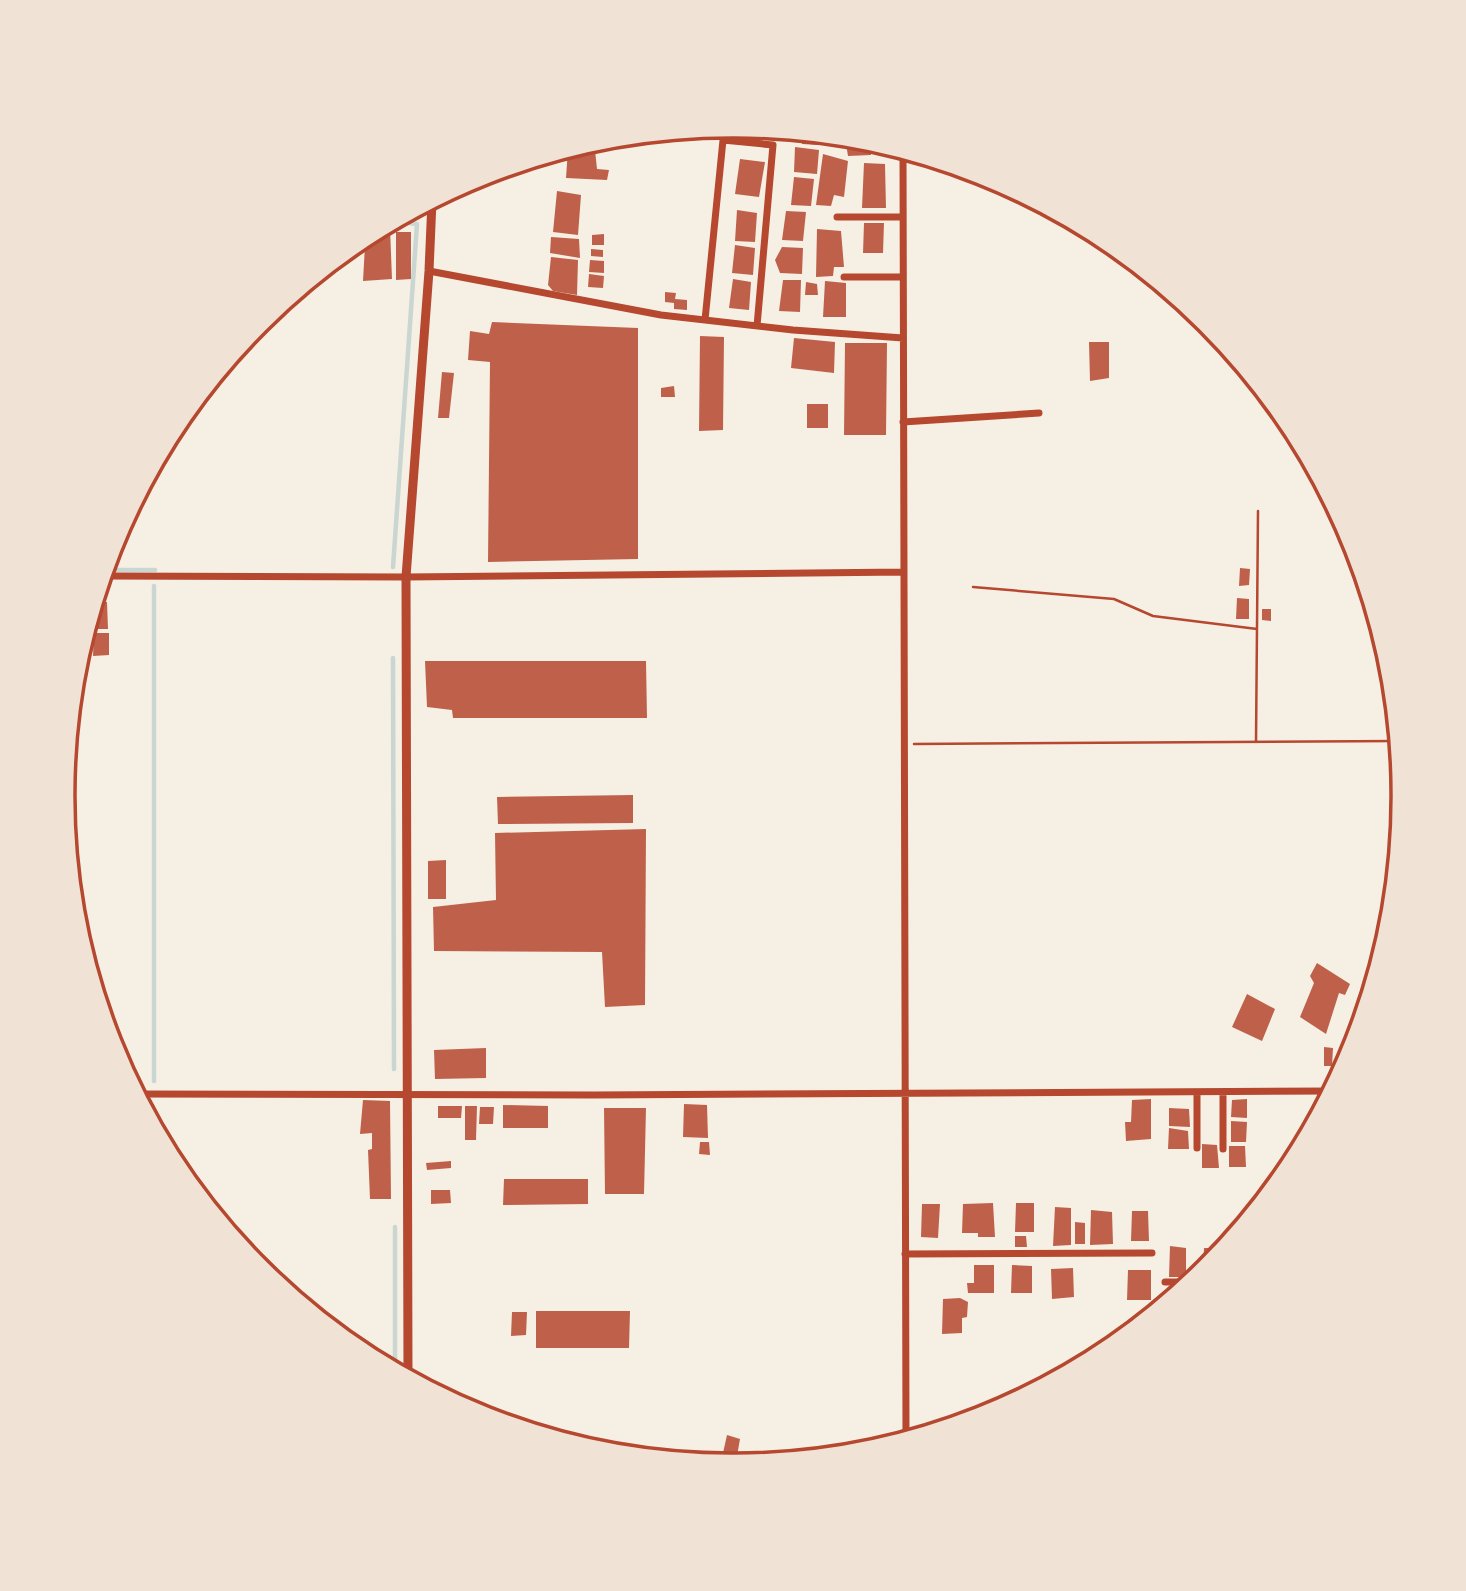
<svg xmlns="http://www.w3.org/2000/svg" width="1466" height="1591" viewBox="0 0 1466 1591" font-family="'PT Sans Narrow',sans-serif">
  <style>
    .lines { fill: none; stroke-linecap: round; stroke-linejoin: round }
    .stream { stroke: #c9d6d2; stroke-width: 4.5 }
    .building { fill: #bf614a }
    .path { stroke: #b5482f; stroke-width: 2.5 }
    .minor { stroke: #b5482f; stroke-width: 7 }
    .tertiary { stroke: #b5482f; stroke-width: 9 }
    .rim { fill: none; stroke: #b5482f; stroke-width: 3.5 }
  </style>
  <rect width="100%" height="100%" fill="#f6efe4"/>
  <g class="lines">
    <!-- stream -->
    <path class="stream" d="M392 221 417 224 393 567
      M105 570H155
      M393 658 394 1069
      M154 1081V586
      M155 1111V1129
      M395 1227V1371"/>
  </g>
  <!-- building -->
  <path class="building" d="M802 135 819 136V145L802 144Z
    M845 137 870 140 871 155 848 156Z
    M594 141 597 169 609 170 607 180 566 178 568 149Z
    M795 147 819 150 817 174 794 172Z
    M555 153V162L541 161V157Z
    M823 154 848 161 844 197 834 195 831 206 816 205Z
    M740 159 765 162 759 197 735 194Z
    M864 163 885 164 886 208H862Z
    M794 177 814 179 811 206 791 205Z
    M557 191 581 195 578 235 553 232Z
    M737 210 757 213 755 242 735 241Z
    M786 211 806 212 803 241 782 240Z
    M864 223H884L883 253H863Z
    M390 228 392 279 363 281 365 245H375L377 230Z
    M817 229 841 231 844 267H834L833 276 816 277Z
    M396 232H411V279L396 280Z
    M604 234V245H592V235Z
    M551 237 579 239 580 258 550 253Z
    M735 245 755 248 753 275 732 273Z
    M782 247 803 248 802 274 780 273 775 260Z
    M591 249 603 250V257L591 256Z
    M551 257 578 260 577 295 553 291 548 285Z
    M590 260 604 261V273L589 272Z
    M589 274 604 276 603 288 588 287Z
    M733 279 751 282 749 310 729 308Z
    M783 280H801L800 312 779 311Z
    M825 281 846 283V317H823Z
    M806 282 817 284 818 295H805Z
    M665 292 676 293 675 299 687 300V310L674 309V303L665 302Z
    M492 322 638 328V559L488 562 490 362 468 360 470 331 489 334Z
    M700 336 724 337 723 430 699 431Z
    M794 338 835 342 834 373 791 368Z
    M1089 342H1109V378L1090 381Z
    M845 343H887L886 435H844Z
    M442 372 454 373 449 418H438Z
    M674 386 675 397H661V388Z
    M807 404H828V428H807Z
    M1240 568 1250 569 1249 585 1239 586Z
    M1237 598 1249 599V619H1236Z
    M95 602H107L108 629H89Z
    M1262 609H1271V621L1262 620Z
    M94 633H109V655L93 656Z
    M425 661H646L647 718H453L452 710 427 707Z
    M633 795V823L498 824 497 797Z
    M646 829 645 1005 605 1007 602 952 434 951 433 907 496 900 495 833Z
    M446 860V899H428V861Z
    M1317 963 1350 984 1345 995 1339 993 1326 1034 1300 1017 1314 983 1310 976Z
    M1247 994 1275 1009 1262 1041 1232 1027Z
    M1324 1047 1333 1048 1332 1066H1324Z
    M486 1048V1078L435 1079 434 1050Z
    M1151 1099V1139L1126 1141 1125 1122H1131L1132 1100Z
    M1247 1099V1118L1231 1117 1232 1100Z
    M363 1100 390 1101 391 1199H370L368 1150 372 1149V1133L360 1134Z
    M684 1104 707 1105 708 1138 683 1137Z
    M503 1105 548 1106V1128H503Z
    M438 1106H462L461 1118H438Z
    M465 1106H477L476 1140H465Z
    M480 1107H494L493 1124H479Z
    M604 1108H646L644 1194H605Z
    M1169 1108 1189 1109 1190 1127 1169 1126Z
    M1231 1121 1247 1122 1246 1142H1231Z
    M1169 1128 1188 1131 1189 1149H1168Z
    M700 1142H709L710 1155 699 1154Z
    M1202 1144 1217 1145 1219 1168H1202Z
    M1229 1146H1245L1246 1167H1229Z
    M451 1161V1168L427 1170 426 1163Z
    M504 1179H588V1204L503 1205Z
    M431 1190H450L451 1203 431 1204Z
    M993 1203 995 1237H978V1233H962L963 1204Z
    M1016 1203H1034V1232H1015Z
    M922 1204H940L938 1238 921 1237Z
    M1055 1207 1071 1208V1245L1053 1246Z
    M1091 1210 1112 1212 1113 1244 1090 1245Z
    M1132 1211H1148L1149 1241H1131Z
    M1075 1222 1085 1223V1244H1075Z
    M1015 1236H1026L1027 1247H1015Z
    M1170 1246 1186 1248V1277H1169Z
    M1204 1248H1224L1203 1272Z
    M974 1265H994V1293H968L967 1283H974Z
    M1012 1265 1032 1266V1293H1011Z
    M1073 1268 1074 1297 1052 1299 1051 1269Z
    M1128 1270H1151V1300H1127Z
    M960 1298 968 1302 967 1317 962 1318V1333L942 1334 943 1299Z
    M536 1311H630L629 1348H536Z
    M512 1312H527L526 1335 511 1336Z
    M727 1435 740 1439 737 1456 723 1453Z"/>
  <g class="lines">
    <!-- path -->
    <path class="path" d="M973 587 1114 599 1153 616 1257 629
      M1256 742 1258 511
      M914 744 1398 741"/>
    <!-- minor -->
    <path class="minor" d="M903 150 906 1440
      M837 217H903
      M429 271 661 315 793 330 903 338
      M844 277H903
      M705 320 723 140 773 145 757 326
      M903 422 1039 413
      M103 576 406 577 904 572
      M1223 1092V1149
      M136 1094 593 1095 1331 1091
      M1197 1148V1092
      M905 1254 1152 1253
      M1165 1282H1191"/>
    <!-- tertiary -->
    <path class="tertiary" d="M408 1378 406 577 429 271 432 201"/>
  </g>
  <!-- crop -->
  <path d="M0 0H1466V1591H0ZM732 138H734A657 657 0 0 1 1391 795V796A657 657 0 0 1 734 1453H732A657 657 0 0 1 75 796V795A657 657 0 0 1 732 138Z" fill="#f1e2d6" fill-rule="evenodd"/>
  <path class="rim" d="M732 138H734A657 657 0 0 1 1391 795V796A657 657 0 0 1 734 1453H732A657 657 0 0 1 75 796V795A657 657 0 0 1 732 138Z"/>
</svg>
